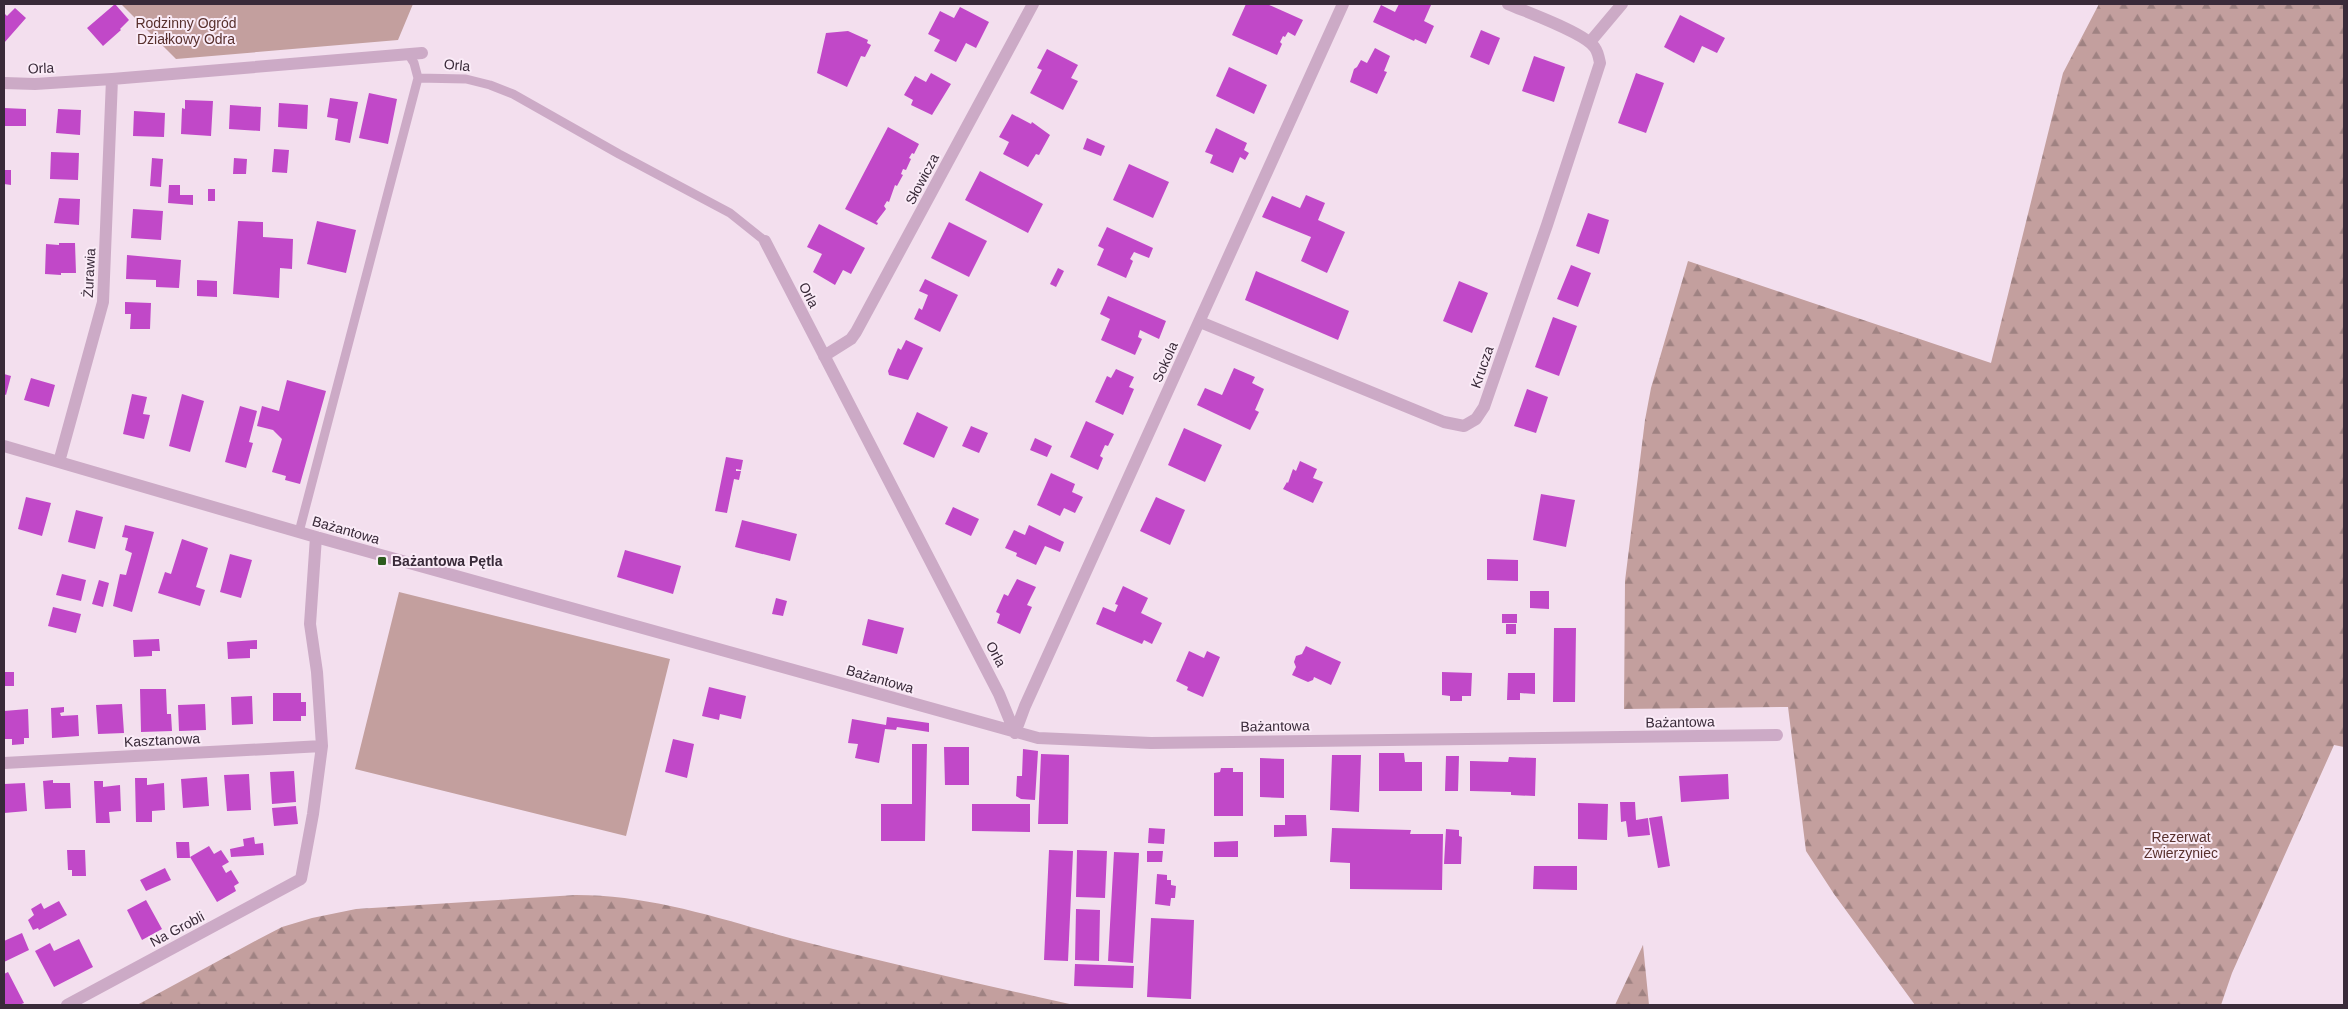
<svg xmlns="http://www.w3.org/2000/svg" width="2348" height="1009" viewBox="0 0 2348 1009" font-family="Arial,sans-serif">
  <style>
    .green { fill: #c39f9e }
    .forest { fill: url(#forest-firs) }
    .building { fill: #c148c8 }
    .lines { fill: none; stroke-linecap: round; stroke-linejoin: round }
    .lane { stroke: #ccaac6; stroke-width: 9 }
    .street { stroke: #ccaac6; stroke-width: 12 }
    .poi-dot { fill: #2c5c1e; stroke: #faebf7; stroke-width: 2 }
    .labels { text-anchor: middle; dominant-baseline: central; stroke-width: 4; stroke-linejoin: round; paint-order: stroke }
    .park-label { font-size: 14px; fill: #58302d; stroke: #faebf7 }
    .street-label { font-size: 14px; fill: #392a39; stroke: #faebf7 }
    .poi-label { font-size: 14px; font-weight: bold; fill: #392a39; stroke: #faebf7; text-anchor: start }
  </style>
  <defs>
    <pattern id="forest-firs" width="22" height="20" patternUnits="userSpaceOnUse" patternTransform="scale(1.25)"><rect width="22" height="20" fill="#c39f9e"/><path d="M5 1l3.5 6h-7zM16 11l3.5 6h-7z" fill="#9f8282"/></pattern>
  </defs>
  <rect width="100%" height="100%" fill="#f3dfee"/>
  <!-- green -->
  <path class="green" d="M121 4H413L398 40 176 59Z
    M399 592 670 659 626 836 355 769Z"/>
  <!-- forest -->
  <path class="forest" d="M2099 4H2344V747L2334 745 2232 973 2221 1005H1915L1834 894 1806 851 1788 707 1624 709 1625 581 1645 420 1651 388 1688 261 1991 363 2063 73Z
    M576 895C655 895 726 921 801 941 892 964 983 985 1074 1005H137L257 940 282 927 312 918 356 909Z
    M1643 945 1649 1005H1615Z"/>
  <!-- building -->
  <path class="building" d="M115 4 129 20 120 29 121 30 103 46 87 28Z
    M1246 4H1267L1303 20 1295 36 1288 32 1285 37 1283 36 1280 42 1282 44 1277 55 1232 35Z
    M1399 4 1431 5 1424 21 1434 26 1426 44 1415 39 1414 41 1373 22 1381 5 1395 12Z
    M960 7 989 22 976 48 966 43 956 62 934 51 940 40 928 34 940 11 954 18Z
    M15 8 26 18 4 43V13L7 16Z
    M1680 15 1725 38 1717 53 1702 46 1694 63 1664 47Z
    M1481 30 1500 38 1489 65 1470 57Z
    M848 31 868 40 867 43 871 45 865 57 861 56 847 87 817 73 826 33Z
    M1375 48 1390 56 1384 71 1387 72 1377 94 1350 82 1354 69 1357 67 1361 60 1367 63Z
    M1047 49 1078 65 1071 78 1078 81 1063 110 1030 93 1042 70 1037 68Z
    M1534 56 1565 67 1554 102 1522 91Z
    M1229 67 1267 85 1254 114 1216 96Z
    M931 73 951 84 932 115 911 105 913 100 904 95 915 76 926 82Z
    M1636 73 1664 83 1646 133 1618 123Z
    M369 93 397 99 388 144 359 138Z
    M330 98 358 102 350 143 335 140 338 119 327 117Z
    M185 100 213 101 211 136 181 134 182 108 185 109Z
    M279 103 308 105 307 129 278 127Z
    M230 105 261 107 260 131 229 129Z
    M4 108 26 109V126H4Z
    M58 109 81 110 80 135 56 133Z
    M134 111 165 113 164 137 133 136Z
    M1012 114 1031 124 1032 122 1050 135 1039 155 1036 154 1028 167 1003 154 1009 142 999 137Z
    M888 127 919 144 914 154 912 153 909 158 911 159 906 170 903 169 901 174 903 175 897 186 895 185 889 202 887 201 884 206 886 209 876 222 878 223 877 225 845 209Z
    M1216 128 1247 143 1244 150 1249 153 1245 160 1240 157 1233 173 1210 163 1213 155 1205 152Z
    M1087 138 1105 146 1101 156 1083 149Z
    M274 149 289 150 287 173 272 172Z
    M51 152 79 153 78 180 50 179Z
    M152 158 163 159 161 187 150 186Z
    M234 158 247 159 246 174H233Z
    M1129 164 1169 182 1153 218 1113 200Z
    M4 170H11V185L4 184Z
    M980 171 1043 204 1028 233 965 200Z
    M169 185H180V195H193V205L168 203Z
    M208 189H215V201H208Z
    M1306 195 1325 203 1318 220 1345 232 1327 273 1301 261 1311 237 1262 217 1272 196 1300 208Z
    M59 198 80 199 79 225 54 223Z
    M133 209 163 211 161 240 131 238Z
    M1588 213 1609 220 1599 254 1576 246Z
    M238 221 263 222V237L293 239 292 269 280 268 279 298 233 294Z
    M317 221 356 230 346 273 307 264Z
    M949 222 987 241 969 277 931 258Z
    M819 224 865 248 851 274 843 270 835 285 813 272 822 254 807 247Z
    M1107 227 1153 248 1149 258 1134 252 1130 259 1133 261 1126 278 1097 265 1104 249 1098 246Z
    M59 243H75L76 273H61V275L45 274 46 244 59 245Z
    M127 255 181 260 179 288 156 287V280L126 279Z
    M1571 265 1591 273 1578 307 1557 299Z
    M1058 268 1064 271 1056 287 1050 284Z
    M1256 271 1349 311 1338 340 1245 300Z
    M925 279 958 295 940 332 914 319 919 308 922 310 928 295 919 291Z
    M197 280 217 281V297L197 296Z
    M1459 281 1488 293 1472 333 1443 321Z
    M1108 296 1166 321 1159 339 1140 330 1138 337 1142 339 1135 355 1101 340 1110 319 1100 314Z
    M125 302 151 303 150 329H130L131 314H125Z
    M1553 317 1577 326 1559 376 1535 367Z
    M906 340 923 348 908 380 889 375 888 371 898 348 901 350Z
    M1234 368 1255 377 1252 383 1264 389 1255 410 1259 412 1250 430 1197 405 1205 388 1222 395Z
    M1116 369 1134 377 1129 387 1134 389 1123 415 1095 402 1107 376 1111 378Z
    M4 374 11 376 6 395 4 394Z
    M31 378 55 385 49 407 24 400Z
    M287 380 326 391 300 484 285 480 286 476 272 472 282 439 273 430 257 426 262 406 279 411Z
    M1527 389 1548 397 1536 433 1514 426Z
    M132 394 147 397 143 414 150 415 144 439 123 434Z
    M182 394 204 401 190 452 169 446Z
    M240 406 257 411 249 442 253 443 246 468 225 462Z
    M917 412 948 427 934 458 903 444Z
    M1086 421 1114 434 1108 446 1105 445 1100 456 1103 458 1098 470 1070 457Z
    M971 426 988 433 979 453 962 446Z
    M1184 428 1222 445 1205 482 1168 465Z
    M1035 438 1052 446 1047 457 1030 450Z
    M726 457 743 460 741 470 736 469V471H741L739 480 734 479 727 513 715 511Z
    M1300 461 1317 469 1313 478 1323 482 1313 503 1283 489 1287 482 1288 483 1293 469 1296 471Z
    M1051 473 1075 484 1072 492 1083 497 1075 513 1064 508 1060 516 1037 505Z
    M1541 494 1575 500 1566 547 1533 540Z
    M26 497 51 503 42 536 18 529Z
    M1156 497 1185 510 1170 545 1140 531Z
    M953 507 979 519 971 536 945 524Z
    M76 510 103 517 95 549 68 542Z
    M742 520 797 534 790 561 735 547Z
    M125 525 154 532 132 612 113 606 120 574 126 575 132 553 125 550 128 538 122 537Z
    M1029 525 1064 542 1060 552 1045 546 1036 565 1016 556 1017 553 1005 548 1014 530 1025 535Z
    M182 539 208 548 196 587 205 590 200 606 158 593 165 572 171 574Z
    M625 550 681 566 673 594 617 577Z
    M230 554 252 560 241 598 220 592Z
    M1487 559 1518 560V581L1487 580Z
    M62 574 86 580 81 601 56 595Z
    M1017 579 1036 587 1027 605 1032 607 1020 634 997 623 1000 614 996 612 1004 594 1008 596Z
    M99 580 109 583 103 607 92 604Z
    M1123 586 1148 598 1141 613 1162 623 1152 644 1144 640 1142 644 1096 624 1103 607 1115 612 1118 605 1115 604Z
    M1530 591H1549V609L1530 608Z
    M776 598 787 601 783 616 772 614Z
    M53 607 81 614 76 633 48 626Z
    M1502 614H1517V623H1502Z
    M868 619 904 628 897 654 862 645Z
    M1506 624H1516V634H1506Z
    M1554 628H1576L1575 702H1553Z
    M159 639 160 651H152V656L134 657 133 640Z
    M257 640V649H250V658L228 659 227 642Z
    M1306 646 1341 662 1331 685 1314 677 1313 680 1308 682 1292 675 1296 667 1294 662 1296 656 1302 654Z
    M1189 651 1204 658 1207 651 1220 657 1203 697 1187 690 1188 687 1176 681Z
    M4 672H14V686H4Z
    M1442 672 1472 673 1471 696H1462V701H1450V696L1442 695Z
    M1508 673H1535V694L1520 693V700H1507Z
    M709 687 746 696 741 719 720 714 719 720 702 716Z
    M140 689H166L167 714H171L172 731 141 732Z
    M273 693H301V702H306V716H301V721H273Z
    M252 696 253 724 232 725 231 697Z
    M122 704 124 733 98 734 96 705Z
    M205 704 206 730 179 731 178 705Z
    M64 707V712L60 713 61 716 78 715 79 736 52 738 51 708Z
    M28 709 29 738H24V744L12 745V739H4V711Z
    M887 717 929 723V732L897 727 896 730 885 729 879 763 855 758 858 744 848 743 852 719 886 725Z
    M673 739 694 744 687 778 665 772Z
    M912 744H927L925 841H881V804H912Z
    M944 747H969V785H945Z
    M1023 749 1038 751 1035 800 1021 799 1016 796 1017 776H1022Z
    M1379 753H1404L1405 762H1422V791H1379Z
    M1041 754 1069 755 1068 824H1038Z
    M1332 755H1361L1359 812 1330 810Z
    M1446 756H1459L1458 791H1445Z
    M1509 757 1536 758 1535 796 1511 795V792L1470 791V761L1508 762Z
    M1260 758 1284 759V798L1260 797Z
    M1221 768H1233V772H1243V816H1214V773L1220 772Z
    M294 771 296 802 272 804 270 772Z
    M249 774 251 810 227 811 224 775Z
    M1728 774 1729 799 1681 802 1679 776Z
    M207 777 209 806 183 808 181 779Z
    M135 778H147V785L164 783 165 810 152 811V822H136Z
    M53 780V783H70L71 808 45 809 43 781Z
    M94 781H103V787L120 785 121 811 109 812 110 823H96Z
    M25 783 27 811 4 813V784Z
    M1620 802H1635L1636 820 1648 818 1650 835 1628 837 1626 821 1621 822Z
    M1578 803 1608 804 1607 840 1578 839Z
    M972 804H1030V832L972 831Z
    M296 806 298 824 274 826 272 808Z
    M1285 815H1306L1307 836 1274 837V825H1285Z
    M1662 816 1670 866 1658 868 1649 818Z
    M1149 828 1165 829 1164 844 1148 843Z
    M1332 828 1411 830 1410 834H1443L1442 890 1350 889V863L1330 862Z
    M1446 829 1459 830V836L1462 837 1461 864H1444Z
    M254 837 255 844 263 843 264 855 231 857 230 849 244 846 243 839Z
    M1238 841V857H1214V842Z
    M176 842H189L190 858H177Z
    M209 846 214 854 221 850 229 862 222 866 226 873 231 870 239 883 234 886 236 891 217 902 190 857Z
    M67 850H85L86 876H72V870H68Z
    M1049 850 1073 851 1068 961 1044 960Z
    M1077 850 1107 851 1105 898 1076 897Z
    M1147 851H1163L1162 862H1147Z
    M1114 852 1139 853 1133 963 1108 961Z
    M1534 866H1577V890L1533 889Z
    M165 868 171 880 146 891 140 880Z
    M1157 874 1167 875V880H1171V885L1176 886 1175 898H1171L1170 906 1155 904Z
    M146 900 162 929 142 940 127 910Z
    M59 901 67 915 39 930 38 928 33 930 28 920 34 915 31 909 41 903 44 909Z
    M1076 909 1100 910 1099 961 1075 960Z
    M1151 918 1194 920 1191 999 1147 997Z
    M22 933 29 950 4 962V941Z
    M79 939 93 967 54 987 35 951 50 943 54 951Z
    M1075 964 1134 966 1133 988 1074 986Z
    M8 972 24 1003 19 1005H4V974Z"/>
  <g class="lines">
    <!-- lane -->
    <path class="lane" d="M409 55 414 63 418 78 466 79 490 85 513 94 619 154 730 213 765 241
      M299 532 418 78"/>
    <!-- street -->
    <path class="street" d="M1590 42 1622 4
      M4 83 35 84 112 79 422 53
      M765 241 999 694 1015 733
      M1200 322 1444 422 1464 426 1476 419 1484 407 1547 225 1600 63C1599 58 1598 52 1595 48 1586 33 1526 12 1508 4
      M824 356 851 339 856 332 1033 4
      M4 446 316 537 1038 738 1151 743 1777 735
      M59 462 103 302 112 79
      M1015 733 1025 706 1343 4
      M4 763 322 746
      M67 1005 301 879 313 814 322 746 317 672 310 624 316 537"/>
  </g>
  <!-- markers -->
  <rect class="poi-dot" x="377" y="556" width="10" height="10" rx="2.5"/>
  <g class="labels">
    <!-- park labels -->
    <g class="park-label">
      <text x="186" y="23">Rodzinny Ogród<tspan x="186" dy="16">Działkowy Odra</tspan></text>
      <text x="2181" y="837">Rezerwat<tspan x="2181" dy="16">Zwierzyniec</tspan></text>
    </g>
    <!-- street labels -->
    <g class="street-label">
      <text transform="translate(457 65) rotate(5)">Orla</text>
      <text transform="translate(41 68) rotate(-2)">Orla</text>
      <text transform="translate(922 179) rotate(-62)">Słowicza</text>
      <text transform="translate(89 273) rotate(-87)">Żurawia</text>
      <text transform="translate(809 295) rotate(63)">Orla</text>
      <text transform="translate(1165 362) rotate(-66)">Sokola</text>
      <text transform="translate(1482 367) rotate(-71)">Krucza</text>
      <text transform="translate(346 530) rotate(16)">Bażantowa</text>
      <text transform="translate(996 654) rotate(62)">Orla</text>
      <text transform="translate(880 679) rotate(16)">Bażantowa</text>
      <text transform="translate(1680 722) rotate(-1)">Bażantowa</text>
      <text transform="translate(1275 726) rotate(-1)">Bażantowa</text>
      <text transform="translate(162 740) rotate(-3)">Kasztanowa</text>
      <text transform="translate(177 929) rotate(-28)">Na Grobli</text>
    </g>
    <!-- poi labels -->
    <g class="poi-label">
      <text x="392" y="561">Bażantowa Pętla</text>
    </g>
  </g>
  <!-- border -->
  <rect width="2348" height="1009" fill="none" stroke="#392a39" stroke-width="10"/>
</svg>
